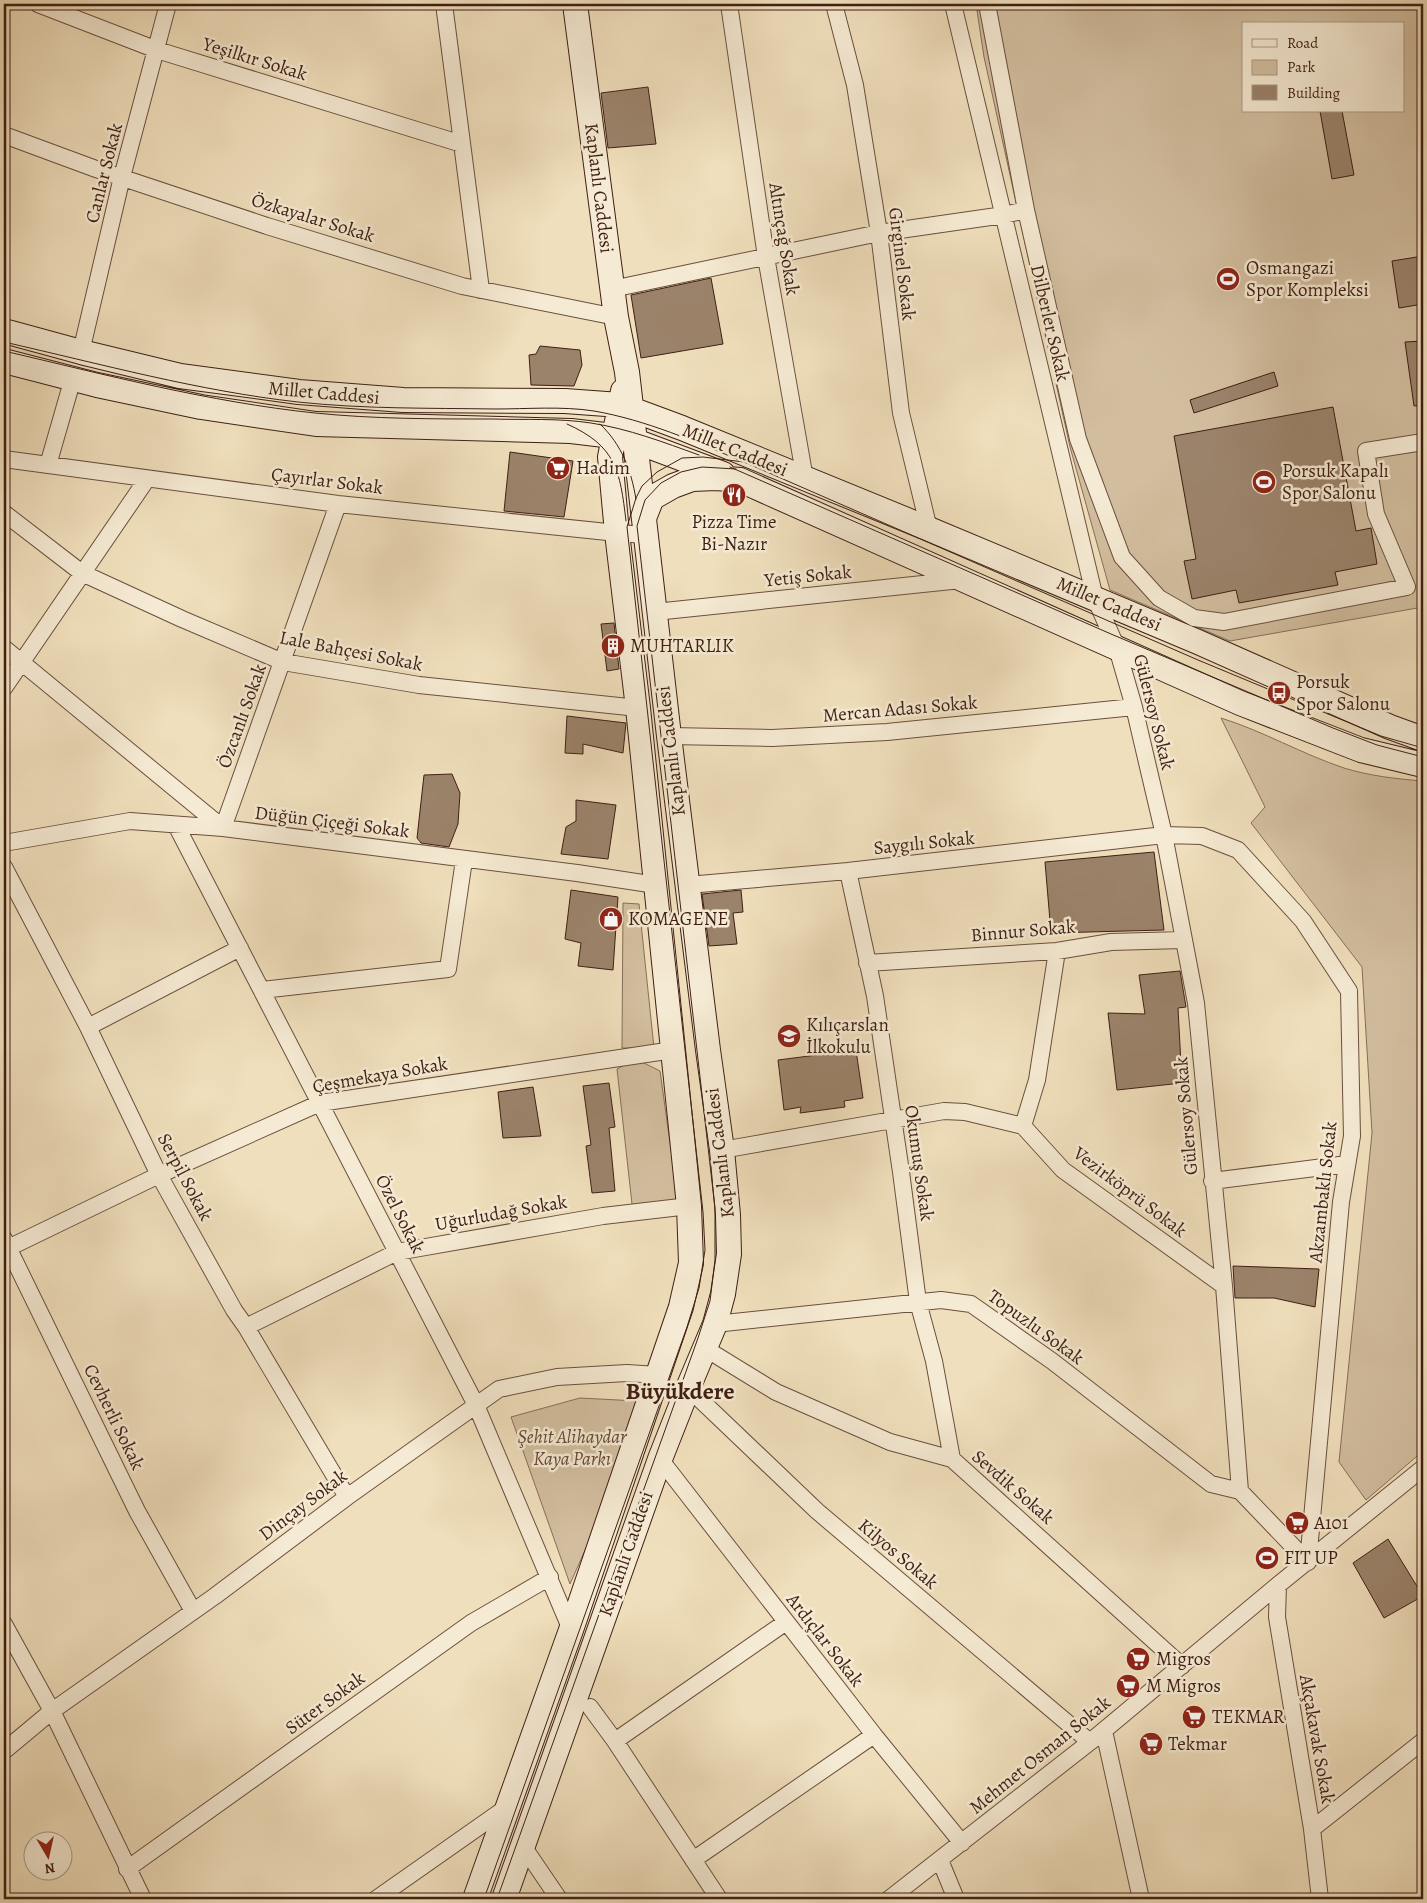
<svg xmlns="http://www.w3.org/2000/svg" width="1427" height="1903" viewBox="0 0 1427 1903" font-family="Alegreya,serif">
  <style>
    .green { fill: #d2be9f; stroke: #886e5a; fill-rule: evenodd }
    .building { fill: #9b836b; stroke: #3f1f14 }
    .lines { fill: none; stroke-linecap: round; stroke-linejoin: round }
    .minor-casing { stroke: #6b4f3e; stroke-width: 18 }
    .secondary-casing { stroke: #3f1f14; stroke-width: 26 }
    .minor { stroke: #f5ead3; stroke-width: 16 }
    .secondary { stroke: #f5ead3; stroke-width: 24 }
    .tram { stroke: #3f1f14; stroke-width: 1 }
    .labels { text-anchor: middle; dominant-baseline: central; stroke-width: 5; stroke-linejoin: round; paint-order: stroke }
    .street-label { font-size: 19px; fill: #3f1f14; stroke: #f5ead3 }
    .poi-label { font-size: 19px; fill: #3f1f14; stroke: #f5ead3; text-anchor: start }
    .park-label { font-size: 19px; font-style: italic; fill: #644737; stroke: #f5ead3 }
    .district-label { font-size: 24px; font-weight: bold; fill: #3f1f14; stroke: #f5ead3 }
  </style>
  <rect width="100%" height="100%" fill="#f0dfbc"/>
  <filter id="stains"><feTurbulence type="fractalNoise" baseFrequency=".004" numOctaves="4"/><feColorMatrix values="0 0 0 0 .2 0 0 0 0 .09 0 0 0 0 .02 0 0 0 .5 -.17"/></filter>
  <radialGradient id="worn" r=".72"><stop offset=".6" stop-color="#630" stop-opacity="0"/><stop offset="1" stop-color="#630" stop-opacity=".3"/></radialGradient>
  <!-- green -->
  <path class="green" d="M976 4H1423V607L1230 641 1110 590 1070 447 984 57ZM1243 24H1403V111H1243Z
    M1221 718C1263 731 1302 754 1344 768 1370 776 1397 779 1423 781V1451L1366 1500 1339 1462 1372 1133 1362 967 1251 823 1265 807Z
    M623 903 639 904 654 1048H622Z
    M636 1059 660 1071 679 1207 633 1213 617 1069Z
    M580 1398 637 1401 594 1530 570 1584 511 1417Z"/>
  <!-- building -->
  <path class="building" d="M648 87 656 144 608 148 601 93Z
    M1320 111H1342L1354 175 1332 179Z
    M1423 256V304L1399 308 1392 261Z
    M711 278 723 344 641 358 631 295Z
    M1423 341V405L1414 406 1405 342Z
    M540 346 580 350 582 365 574 386 531 385 529 355 536 354Z
    M1274 372 1278 386 1194 413 1190 400Z
    M1333 407 1356 531 1371 528 1377 564 1335 572 1338 585 1239 603 1236 590 1192 599 1184 561 1196 559 1174 436Z
    M510 452 573 461 564 517 504 511Z
    M614 623 619 669 607 671 601 624Z
    M567 716 626 723 623 753 583 744V754L565 753Z
    M452 774 460 793 458 824 449 847 421 843 417 838 424 775Z
    M576 800 616 805 608 859 561 854 566 827 576 821Z
    M1154 852 1164 930 1051 933 1045 862Z
    M571 890 618 897 613 970 578 966 581 943 565 939Z
    M741 890 743 912 733 913 737 944 709 946 702 894Z
    M1180 971 1186 1007 1178 1008 1182 1083 1117 1090 1108 1013 1145 1014 1139 975Z
    M856 1050 863 1098 844 1101 845 1107 800 1113 801 1107 784 1110 778 1060Z
    M609 1083 615 1127 609 1128 615 1191 592 1193 586 1146 591 1145 583 1086Z
    M533 1087 541 1136 503 1138 498 1092Z
    M1233 1266 1319 1269 1315 1307 1274 1298H1235Z
    M1388 1539 1423 1596 1384 1618 1353 1563Z"/>
  <g class="lines">
    <!-- minor casing -->
    <g class="minor-casing">
      <path id="minor" d="M38 4 157 50 462 144
        M444 4 481 290
        M729 4 766 257 805 479
        M834 4 855 85 879 233 901 413 929 529
        M953 4 1095 598 1117 648 1134 707 1164 835 1196 1003 1224 1286 1240 1491 1308 1562
        M4 135 96 169 267 226 462 286 616 317
        M1026 210 1078 439 1122 557 1159 598 1194 618 1224 622 1407 587 1376 514 1366 451 1423 442
        M612 289 879 233 1004 215 1026 210 987 4
        M81 352 122 177 168 4
        M4 459 338 504 617 533 646 535
        M48 465 73 378
        M4 513 82 573 182 619 283 662 419 685 638 708
        M655 612 961 580
        M4 648 223 828
        M4 688 147 479
        M669 736 772 738 887 732 1134 707
        M176 825 476 1405 571 1630
        M223 828 338 504
        M4 843 130 821 223 828 577 873 656 885
        M4 867 88 1027 159 1175 234 1310 246 1327 347 1497
        M848 871 875 996 901 1172 918 1302 934 1361 952 1459
        M688 885 848 871 1164 835 1202 836 1238 850 1303 921 1349 991 1352 1136 1341 1202 1308 1562
        M867 963 1057 951 1111 942 1183 940
        M262 990 448 969 464 860
        M88 1027 240 948
        M1023 1126 1037 1080 1057 951
        M722 1150 944 1111 965 1112 1023 1126 1063 1170 1224 1286
        M1212 1181 1347 1164
        M4 1239 137 1511 193 1611
        M4 1250 159 1175 320 1103 673 1050
        M715 1324 941 1300 971 1304 1052 1361 1211 1484 1240 1491
        M246 1327 397 1252 603 1216 689 1206
        M706 1349 776 1392 890 1442 952 1459 1182 1666
        M688 1388 817 1511 1090 1742
        M660 1459 874 1735 962 1843
        M1278 1585 1277 1617 1312 1829 1320 1899
        M4 1624 52 1711 143 1899
        M590 1707 615 1741 719 1899
        M1104 1731 1141 1899
        M615 1741 786 1622
        M4 1751 52 1711 215 1596 347 1497 499 1389 557 1377 627 1373 658 1375
        M1312 1829 1423 1741
        M523 1846 559 1899
        M693 1860 874 1735
        M940 1860 956 1899
        M127 1869 471 1623 550 1577
        M376 1899 507 1807
        M889 1899 1090 1742 1278 1585 1423 1468"/>
    </g>
    <!-- secondary casing -->
    <g class="secondary-casing">
      <path id="secondary" d="M4 331 81 352 180 376 299 392 403 400 565 401 620 405 682 428 929 529 1198 642 1390 727 1423 739
        M4 361 97 385 201 407 316 424 571 431 613 436 635 441 723 474
        M644 518 652 498 673 486 692 479 716 478 740 480 1240 703 1361 750 1423 765
        M475 1899 571 1630 681 1307 691 1263 689 1206 638 708 617 533 610 457 623 391
        M504 1899 660 1459 688 1388 715 1324 723 1294 729 1254 728 1215 722 1150 708 1050 669 736 627 372 616 317 575 4"/>
    </g>
    <!-- minor -->
    <use href="#minor" class="minor"/>
    <!-- secondary -->
    <use href="#secondary" class="secondary"/>
    <!-- tram -->
    <path class="tram" d="M4 342C101 364 199 391 298 402 363 409 429 408 495 409 527 409 562 406 594 411 646 420 696 442 744 462L1198 660 1381 736 1423 748
      M4 351C107 375 209 402 315 413 374 419 433 419 493 419 525 420 558 418 591 423 629 429 663 442 699 455
      M567 424C616 446 620 470 626 521
      M600 424C622 445 631 470 636 499
      M730 467 1111 634 1333 728 1377 745 1423 757
      M484 1899 687 1327 699 1288 705 1250 703 1212 627 527 636 498 642 486 657 472 682 458 703 457 744 462
      M497 1899 698 1338 710 1301 715 1260V1208L637 526 645 500 661 483 681 472 702 467 736 469"/>
  </g>
  <!-- icons -->
  <defs>
    <g id="stadium-disc" transform="scale(1.25)"><circle r="9.5" fill="#8f2418" stroke="#f5ead3"/><path d="M0-5a6.5 5 0 1 0 0 10a6.5 5 0 1 0 0-10ZM-3.5-1.8h7v3.6h-7Z" fill="#fff"/></g>
    <g id="supermarket-disc" transform="scale(1.25)"><circle r="9.5" fill="#8f2418" stroke="#f5ead3"/><path d="M-6-5.5h2.5l.6 2H6L4.5 2H-2.5L-4.4-4H-6ZM-1.5 3.2a1.3 1.3 0 1 0 .1 0ZM3 3.2a1.3 1.3 0 1 0 .1 0Z" fill="#fff"/></g>
    <g id="restaurant-disc" transform="scale(1.25)"><circle r="9.5" fill="#8f2418" stroke="#f5ead3"/><path d="M-5-6h1v4h1v-4h1v4h1v-4h1v5L-1.5 .5V6h-2V.5L-5-1ZM5-6V6H3V1.5H1.5Q1.5-4 5-6Z" fill="#fff"/></g>
    <g id="building-disc" transform="scale(1.25)"><circle r="9.5" fill="#8f2418" stroke="#f5ead3"/><path d="M-4-6H4V6H1V3H-1V6H-4ZM-2.5-4.3h1.7v1.8h-1.7ZM.8-4.3h1.7v1.8H.8ZM-2.5-1h1.7V.8h-1.7ZM.8-1h1.7V.8H.8Z" fill="#fff"/></g>
    <g id="bus-disc" transform="scale(1.25)"><circle r="9.5" fill="#8f2418" stroke="#f5ead3"/><path d="M-5-6H5V4H4V6H2V4H-2V6H-4V4H-5ZM-3.5-4V0h7V-4ZM-3.5 1.2v1.5H-2V1.2ZM2 1.2v1.5H3.5V1.2Z" fill="#fff"/></g>
    <g id="shop-disc" transform="scale(1.25)"><circle r="9.5" fill="#8f2418" stroke="#f5ead3"/><path d="M-5-2.5h2.3a2.7 3.5 0 0 1 5.4 0H5L5.5 6h-11ZM-1.5-2.5h3a1.5 2.3 0 0 0-3 0Z" fill="#fff"/></g>
    <g id="school-disc" transform="scale(1.25)"><circle r="9.5" fill="#8f2418" stroke="#f5ead3"/><path d="M0-5L7-2L0 1L-7-2ZM-4 1L0 2.5L4 1V4Q0 6-4 4Z" fill="#fff"/></g>
  </defs>
  <g fill-rule="evenodd">
    <use href="#stadium-disc" x="1228" y="279"/>
    <use href="#supermarket-disc" x="558" y="468"/>
    <use href="#stadium-disc" x="1264" y="482"/>
    <use href="#restaurant-disc" x="734" y="495"/>
    <use href="#building-disc" x="613" y="646"/>
    <use href="#bus-disc" x="1279" y="693"/>
    <use href="#shop-disc" x="611" y="919"/>
    <use href="#school-disc" x="789" y="1036"/>
    <use href="#supermarket-disc" x="1297" y="1523"/>
    <use href="#stadium-disc" x="1267" y="1558"/>
    <use href="#supermarket-disc" x="1138" y="1659"/>
    <use href="#supermarket-disc" x="1128" y="1686"/>
    <use href="#supermarket-disc" x="1194" y="1717"/>
    <use href="#supermarket-disc" x="1151" y="1744"/>
  </g>
  <g class="labels">
    <!-- street labels -->
    <g class="street-label">
      <text transform="translate(255 59) rotate(17)">Yeşilkır Sokak</text>
      <text transform="translate(104 173) rotate(-76)">Canlar Sokak</text>
      <text transform="translate(599 188) rotate(83)">Kaplanlı Caddesi</text>
      <text transform="translate(313 218) rotate(17)">Özkayalar Sokak</text>
      <text transform="translate(784 239) rotate(81)">Altınçağ Sokak</text>
      <text transform="translate(902 264) rotate(83)">Girginel Sokak</text>
      <text transform="translate(1050 323) rotate(77)">Dilberler Sokak</text>
      <text transform="translate(324 393) rotate(5)">Millet Caddesi</text>
      <text transform="translate(735 450) rotate(22)">Millet Caddesi</text>
      <text transform="translate(327 481) rotate(7)">Çayırlar Sokak</text>
      <text transform="translate(808 576) rotate(-6)">Yetiş Sokak</text>
      <text transform="translate(1109 604) rotate(23)">Millet Caddesi</text>
      <text transform="translate(351 651) rotate(11)">Lale Bahçesi Sokak</text>
      <text transform="translate(900 709) rotate(-5)">Mercan Adası Sokak</text>
      <text transform="translate(1154 712) rotate(76)">Gülersoy Sokak</text>
      <text transform="translate(242 716) rotate(-70)">Özcanlı Sokak</text>
      <text transform="translate(671 751) rotate(-97)">Kaplanlı Caddesi</text>
      <text transform="translate(332 822) rotate(7)">Düğün Çiçeği Sokak</text>
      <text transform="translate(924 843) rotate(-6)">Saygılı Sokak</text>
      <text transform="translate(1023 931) rotate(-5)">Binnur Sokak</text>
      <text transform="translate(380 1075) rotate(-10)">Çeşmekaya Sokak</text>
      <text transform="translate(1186 1116) rotate(-95)">Gülersoy Sokak</text>
      <text transform="translate(720 1153) rotate(-97)">Kaplanlı Caddesi</text>
      <text transform="translate(919 1163) rotate(82)">Okumuş Sokak</text>
      <text transform="translate(185 1177) rotate(62)">Serpil Sokak</text>
      <text transform="translate(1130 1192) rotate(37)">Vezirköprü Sokak</text>
      <text transform="translate(1323 1192) rotate(-84)">Akzambaklı Sokak</text>
      <text transform="translate(501 1213) rotate(-10)">Uğurludağ Sokak</text>
      <text transform="translate(400 1214) rotate(63)">Özel Sokak</text>
      <text transform="translate(1036 1327) rotate(36)">Topuzlu Sokak</text>
      <text transform="translate(114 1417) rotate(64)">Cevherli Sokak</text>
      <text transform="translate(1013 1487) rotate(41)">Sevdik Sokak</text>
      <text transform="translate(303 1505) rotate(-37)">Dinçay Sokak</text>
      <text transform="translate(626 1554) rotate(-71)">Kaplanlı Caddesi</text>
      <text transform="translate(898 1554) rotate(40)">Kilyos Sokak</text>
      <text transform="translate(825 1640) rotate(52)">Ardıçlar Sokak</text>
      <text transform="translate(325 1703) rotate(-36)">Süter Sokak</text>
      <text transform="translate(1317 1739) rotate(80)">Akçakavak Sokak</text>
      <text transform="translate(1040 1755) rotate(-39)">Mehmet Osman Sokak</text>
    </g>
    <!-- poi labels -->
    <g class="poi-label">
      <text x="1246" y="268">Osmangazi<tspan x="1246" dy="22">Spor Kompleksi</tspan></text>
      <text x="576" y="468">Hadim</text>
      <text x="1282" y="471">Porsuk Kapalı<tspan x="1282" dy="22">Spor Salonu</tspan></text>
      <text x="734" y="522" text-anchor="middle">Pizza Time<tspan x="734" dy="22">Bi-Nazır</tspan></text>
      <text x="630" y="646">MUHTARLIK</text>
      <text x="1296" y="682">Porsuk<tspan x="1296" dy="22">Spor Salonu</tspan></text>
      <text x="628" y="919">KOMAGENE</text>
      <text x="806" y="1025">Kılıçarslan<tspan x="806" dy="22">İlkokulu</tspan></text>
      <text x="1314" y="1523">A101</text>
      <text x="1284" y="1558">FIT UP</text>
      <text x="1156" y="1659">Migros</text>
      <text x="1146" y="1686">M Migros</text>
      <text x="1212" y="1717">TEKMAR</text>
      <text x="1168" y="1744">Tekmar</text>
    </g>
    <!-- park labels -->
    <g class="park-label">
      <text x="572" y="1437">Şehit Alihaydar<tspan x="572" dy="22">Kaya Parkı</tspan></text>
    </g>
    <!-- district labels -->
    <g class="district-label">
      <text x="680" y="1391">Büyükdere</text>
    </g>
  </g>
  <!-- margin -->
  <rect width="1427" height="1903" fill="none" stroke="#f0dfbc" stroke-width="20"/>
  <rect x="5" y="5" width="1417" height="1893" fill="none" stroke="#3f1f14" stroke-width="2.5"/>
  <rect x="10" y="10" width="1407" height="1883" fill="none" stroke="#3f1f14"/>
  <!-- legend -->
  <rect x="1242" y="22" width="162" height="90" fill="#f5ead3" stroke="#ac9987"/>
  <rect x="1252" y="39" width="25" height="8" fill="#f5ead3" stroke="#ac9987"/>
  <text x="1287" y="48" font-size="15" fill="#3f1f14">Road</text>
  <rect x="1252" y="60" width="25" height="15" fill="#d2be9f" stroke="#ac9987"/>
  <text x="1287" y="72" font-size="15" fill="#3f1f14">Park</text>
  <rect x="1252" y="85" width="25" height="15" fill="#9b836b" stroke="#ac9987"/>
  <text x="1287" y="98" font-size="15" fill="#3f1f14">Building</text>
  <!-- north arrow -->
  <g transform="translate(48 1856) rotate(171)"><circle r="24" fill="#f5ead3" stroke="#ac9987"/>
  <path d="M0-4L9 19L0 12L-9 19Z" fill="#8f2418"/>
  <text y="-8" font-size="14" font-weight="bold" text-anchor="middle" fill="#3f1f14">N</text>
  </g>
  <rect width="100%" height="100%" filter="url(#stains)"/>
  <rect width="100%" height="100%" fill="url(#worn)"/>
</svg>
